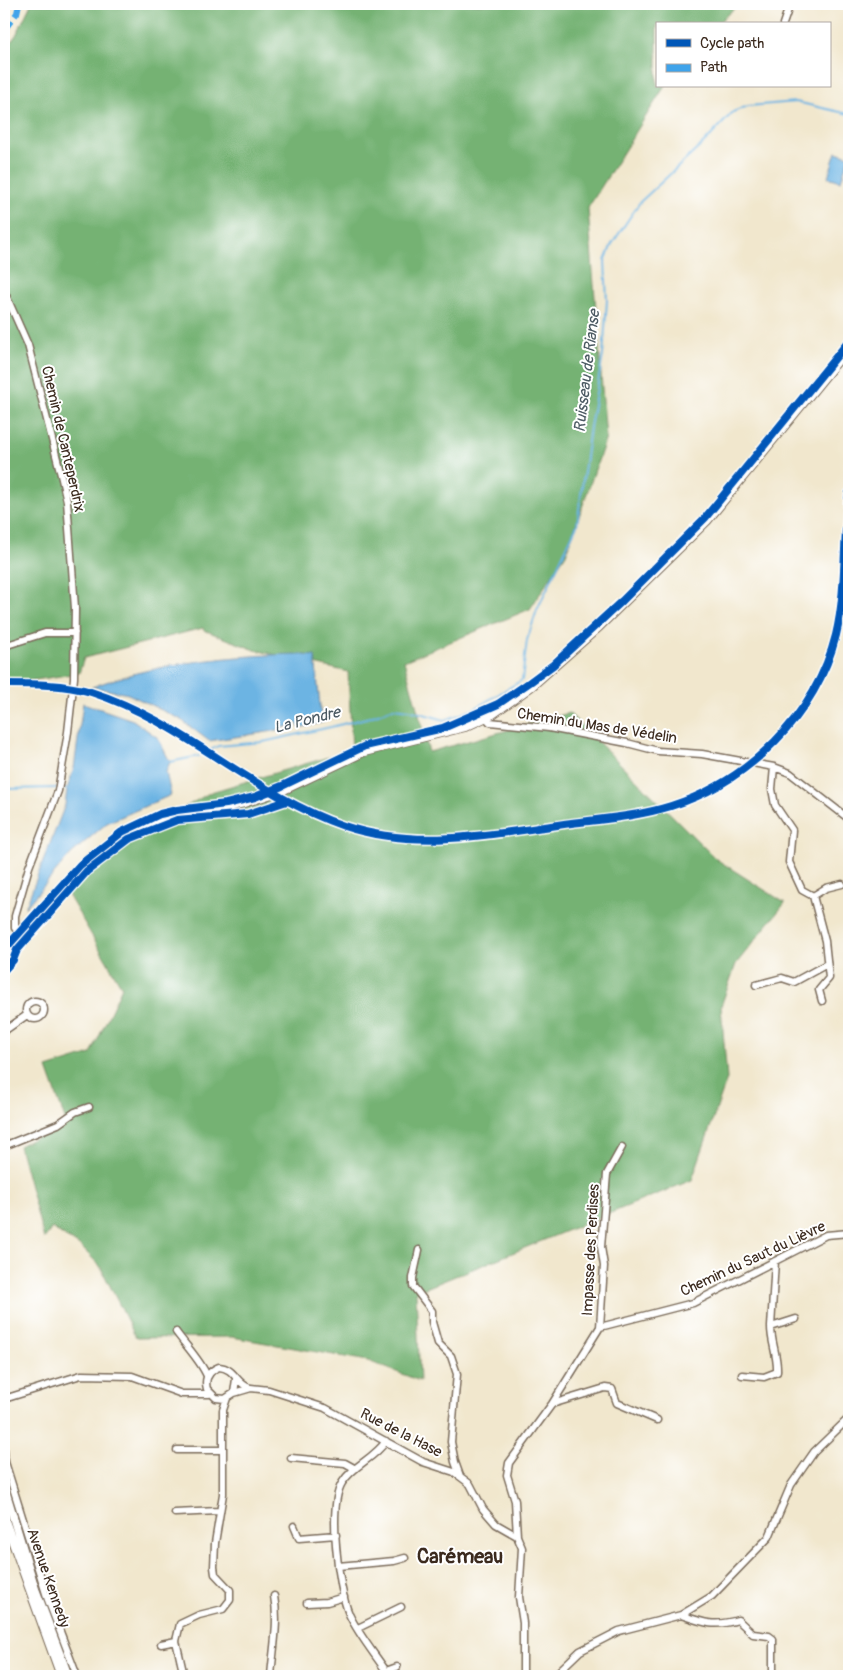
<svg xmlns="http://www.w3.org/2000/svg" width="853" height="1680" viewBox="0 0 853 1680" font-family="Pangolin,sans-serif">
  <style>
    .forest { fill: #74b273; stroke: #586e48 }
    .water { fill: #6cb4e3; stroke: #546f80 }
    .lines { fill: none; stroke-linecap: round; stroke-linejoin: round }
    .stream { stroke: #6cb4e3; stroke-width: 2 }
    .minor-casing { stroke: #7b6c5b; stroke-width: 9 }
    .major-casing { stroke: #7b6c5b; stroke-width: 10 }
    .minor { stroke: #fff; stroke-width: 6 }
    .major { stroke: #fff; stroke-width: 8 }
    .quiet { stroke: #3fa3ea; stroke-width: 6; stroke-dasharray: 12 6; stroke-linecap: butt }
    .cycleway-casing { stroke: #fff; stroke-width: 11 }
    .cycleway { stroke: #0057b8; stroke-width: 8 }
    .labels { text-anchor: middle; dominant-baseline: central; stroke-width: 4; stroke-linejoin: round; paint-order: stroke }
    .street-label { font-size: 15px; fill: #3b2a1e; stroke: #fff }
    .water-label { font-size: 16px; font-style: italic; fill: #4c5a63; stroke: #fff }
    .district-label { font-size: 20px; font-weight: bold; fill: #3b2a1e; stroke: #fff }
  </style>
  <rect width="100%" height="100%" fill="#fff"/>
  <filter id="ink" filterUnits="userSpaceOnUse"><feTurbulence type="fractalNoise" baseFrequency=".02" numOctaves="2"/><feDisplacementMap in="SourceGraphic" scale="10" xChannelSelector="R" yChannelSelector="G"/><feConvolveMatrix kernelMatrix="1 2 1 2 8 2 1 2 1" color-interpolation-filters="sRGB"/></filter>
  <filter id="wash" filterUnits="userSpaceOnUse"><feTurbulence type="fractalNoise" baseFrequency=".0096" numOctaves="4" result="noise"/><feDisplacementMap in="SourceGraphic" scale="20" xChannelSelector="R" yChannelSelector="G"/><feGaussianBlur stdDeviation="1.12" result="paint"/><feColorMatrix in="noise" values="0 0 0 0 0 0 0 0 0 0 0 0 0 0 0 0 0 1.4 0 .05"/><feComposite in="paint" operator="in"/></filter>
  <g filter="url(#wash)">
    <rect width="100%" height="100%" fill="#f1e7cd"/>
    <!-- forest -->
    <path class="forest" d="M31 4H739L717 24H657V86H665L588 208 606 438 566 554 530 609 404 661 429 752 569 713 716 859 785 903 736 964 721 1006 727 1079 692 1180 416 1292 420 1381 368 1361 232 1337 136 1338 100 1266 81 1247 52 1228 44 1239 19 1146 66 1122 47 1068 91 1054 122 987 64 888 102 856 211 792 352 750 348 672 255 650 204 630 203 628 84 658 79 673 4 685V51L16 35Z"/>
    <!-- water -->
    <path class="water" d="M836 152 849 156 841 181 828 177Z
      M295 654 315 656 321 716 324 722 299 728 297 723 274 731 209 741 180 719 128 694 92 687C155 663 227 656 295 654Z
      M83 703 133 720 158 738 170 762 166 772 171 795 107 823 71 854 25 908 65 805 67 789 74 768Z"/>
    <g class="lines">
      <!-- stream -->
      <path class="stream" d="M209 751 218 746 263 742 331 727 370 717 394 708 409 710 445 720 472 710 522 680 527 640 537 610 577 525 590 427 603 355 607 301 605 261 612 244 640 202 705 142 733 112 748 106 796 102 849 114
        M170 762 199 756
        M61 788 67 789
        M4 789 56 788"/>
    </g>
  </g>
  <g filter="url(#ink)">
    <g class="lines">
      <!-- minor casing -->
      <g class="minor-casing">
        <path id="minor" d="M783 24 790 4
          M4 291 28 345 61 475 67 501 75 608 74 678 68 732 58 791 29 867 15 916V928L22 937
          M4 646 45 633H75
          M483 714 490 722 549 728 627 743 658 751 702 754 774 767 790 773 849 819
          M774 767 772 789 775 805 792 830 789 862 802 890 813 896 825 941 829 978 819 990 822 1001
          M813 896 826 888 842 884
          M756 985 782 978 794 982 827 964
          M26 1010a9 9 0 1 1 18 0a9 9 0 1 1-18 0Z
          M4 1031 27 1015
          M4 1146 58 1124 75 1112 89 1107
          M419 1250 413 1278V1286L432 1311V1322L438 1343 451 1356 457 1374 451 1442 455 1462 460 1476
          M775 1261 771 1327 796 1319
          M600 1327 604 1266 601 1247 607 1174 622 1147
          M176 1332C186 1346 201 1361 207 1376
          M742 1375 764 1377 777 1372C778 1356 771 1343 771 1327
          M236 1379 234 1393 225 1399 216 1398 207 1389C204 1378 209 1371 219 1367 235 1368 236 1384 250 1388
          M234 1393 251 1388 269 1390 325 1408 423 1462 454 1472 470 1484 483 1509 496 1524 517 1536
          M4 1399 81 1375 132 1376 182 1394H209
          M552 1404 605 1388 612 1389 617 1403 657 1420
          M386 1441C374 1459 353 1465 342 1483 328 1506 338 1588 349 1614 358 1634 374 1653 386 1671L397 1667
          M4 1450 5 1462 48 1600 77 1676
          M177 1450H223
          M291 1458 345 1463 354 1468
          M175 1513 219 1511
          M294 1526 299 1538 336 1535
          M338 1566 394 1561 405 1558
          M307 1603 327 1602 344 1597
          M681 1615C704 1623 714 1627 738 1620L753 1634 769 1636 773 1639V1676
          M358 1628 401 1607
          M161 1644 176 1641
          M184 1676 176 1641 180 1624 199 1615 223 1609 230 1600V1590L215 1574 214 1567 215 1543 223 1494V1410L227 1398
          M271 1676C273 1649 279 1623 274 1596
          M523 1676V1623L519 1597 522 1548 517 1536 515 1501 507 1475 509 1463 552 1404 600 1327 693 1303 826 1235 849 1233
          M554 1676 580 1651 619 1631 681 1615 712 1596 769 1537 791 1485 814 1452 849 1418"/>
      </g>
      <!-- major casing -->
      <g class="major-casing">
        <path id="major" d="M4 956 64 888 105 849 140 827 165 817 214 810 244 803 284 790 364 752 465 727 493 714 532 686 599 627 707 521 849 347
          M4 1487 35 1589 68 1676
          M4 1518 61 1676"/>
      </g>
      <!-- minor -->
      <use href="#minor" class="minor"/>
      <!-- major -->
      <use href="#major" class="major"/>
      <!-- quiet -->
      <path class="quiet" d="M4 30 17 13 19 4"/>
      <!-- cycleway casing -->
      <g class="cycleway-casing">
        <path id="cycleway" d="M4 684C32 684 64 684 91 692 183 721 253 795 344 826 413 849 482 836 551 826 590 820 633 818 671 806 748 782 816 715 836 635 847 589 843 540 849 493
          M4 950 80 865 122 832 160 814 177 810 226 804 255 797 282 786 365 746 443 728 498 704 530 682 553 665 622 601 705 518 849 341
          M4 970 13 960 17 950 87 871 129 839 177 820 248 814 287 801"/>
      </g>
      <!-- cycleway -->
      <use href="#cycleway" class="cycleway"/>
    </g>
  </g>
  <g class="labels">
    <!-- street labels -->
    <g class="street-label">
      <text transform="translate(63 439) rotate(77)">Chemin de Canteperdrix</text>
      <text transform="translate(597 726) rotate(9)">Chemin du Mas de Védelin</text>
      <text transform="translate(591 1250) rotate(-87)">Impasse des Perdises</text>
      <text transform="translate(753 1259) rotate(-25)">Chemin du Saut du Lièvre</text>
      <text transform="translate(401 1433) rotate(27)">Rue de la Hase</text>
      <text transform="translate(48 1578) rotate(71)">Avenue Kennedy</text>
    </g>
    <!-- water labels -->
    <g class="water-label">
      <text transform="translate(587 371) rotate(-83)">Ruisseau de Rianse</text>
      <text transform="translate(307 720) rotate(-14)">La Pondre</text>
    </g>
    <!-- district labels -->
    <g class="district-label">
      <text x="460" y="1556">Carémeau</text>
    </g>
  </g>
  <!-- margin -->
  <rect width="853" height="1680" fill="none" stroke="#fff" stroke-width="20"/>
  <!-- legend -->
  <rect x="656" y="22" width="175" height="65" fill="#ffffff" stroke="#b1aaa5"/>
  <rect x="666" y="39" width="25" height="8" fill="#0057b8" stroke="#b1aaa5"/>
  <text x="700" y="48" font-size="15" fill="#3b2a1e">Cycle path</text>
  <rect x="666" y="64" width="25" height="8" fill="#3fa3ea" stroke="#b1aaa5"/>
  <text x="700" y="72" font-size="15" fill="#3b2a1e">Path</text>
</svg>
